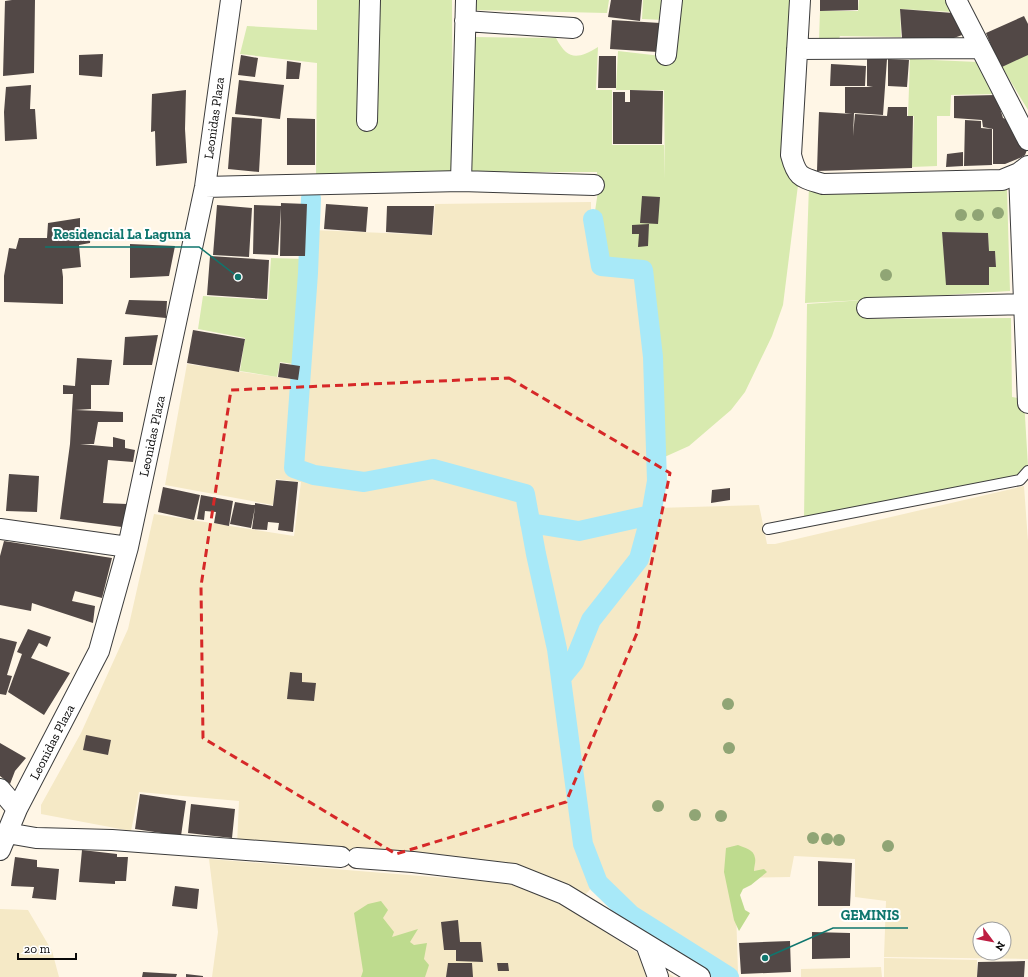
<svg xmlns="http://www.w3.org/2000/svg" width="1028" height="977" viewBox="0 0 1028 977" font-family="'Zilla Slab',serif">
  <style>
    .farmland { fill: #f5e9c6; fill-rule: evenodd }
    .green { fill: #d8eaaf; fill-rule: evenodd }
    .forest { fill: #bedb8e }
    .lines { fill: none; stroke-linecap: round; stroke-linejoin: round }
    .canal { stroke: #a8e9f8; stroke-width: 20 }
    .building { fill: #524846 }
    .service-casing { stroke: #3c3c3c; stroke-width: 12 }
    .minor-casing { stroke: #3c3c3c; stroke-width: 22 }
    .service { stroke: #fff; stroke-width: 10 }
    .minor { stroke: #fff; stroke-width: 20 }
    .tree { fill: #90a575 }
    .marked { fill: none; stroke: #d62828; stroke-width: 3; stroke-dasharray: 8 5; stroke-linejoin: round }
    .labels { text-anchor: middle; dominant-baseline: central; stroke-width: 4; stroke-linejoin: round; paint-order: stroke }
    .street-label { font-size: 13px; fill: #090909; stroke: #fff }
    .leader { fill: none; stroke: #0f766e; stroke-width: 1.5 }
    .callout-dot { fill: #0f766e; stroke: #fff; stroke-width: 1.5 }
    .callout-label { font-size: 14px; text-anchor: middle; font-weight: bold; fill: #0f766e; stroke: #fff; stroke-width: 4; stroke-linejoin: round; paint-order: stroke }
  </style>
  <rect width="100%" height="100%" fill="#fff6e6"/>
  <!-- farmland -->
  <path class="farmland" d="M591 202V218L600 266 641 271 652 358 655 481 649 514 579 530 532 522 526 493 433 469 365 481 314 474 295 468 312 230 433 235 435 204Z
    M187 364 298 380 293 469 303 473 315 476 365 483 433 470 524 495 536 559 556 649 580 844 594 885 585 895 567 886 237 845 239 801 139 792 131 831 41 814V805L81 733 128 629 154 514 294 536 301 482 276 479 273 505 165 485Z
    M1024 486 1028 541V959L884 957 886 901 855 897V859L794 856 790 877 735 878 738 973 637 911 604 878 588 842 565 679 578 664 594 622 645 559 657 508 759 505 767 544H775ZM980 929H1004V953H980Z
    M650 516 638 558 590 620 573 662 564 673H562L559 646 533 525 580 532Z
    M209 859 508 883 568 907 674 977H212L218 932Z
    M0 909 28 910 52 951 59 977H0Z
    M884 958 977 960V977H884Z
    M881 967 882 977H801V969Z"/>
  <!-- green -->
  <path class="green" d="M317 0H452L453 178 316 179 317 63 240 54 247 26 317 30Z
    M474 0H609L607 13 473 10Z
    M643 0H664L663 20 642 19Z
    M677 0H797L799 177 783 305 772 336 745 392 731 410 689 446 660 459 658 457 655 357 644 270 601 265 594 218 598 191 597 172H468L473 37 556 38C568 61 578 59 598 47L596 90H612V145H664L665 179 664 90H616L618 51 670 57Z
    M859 0H946L953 12 900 9 901 37 840 36 838 41 819 40 820 11H858Z
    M1028 54V110L1002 67Z
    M910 59 978 62 996 94 951 95 950 116H937V166L912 167 914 116H908Z
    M809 185 1007 190 1010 291 866 300 867 319 1011 318 1012 397 1024 399 1028 467 1018 477 804 519 807 304 864 300 805 303ZM942 232 988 233 989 251H995L996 266 989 267 947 285Z
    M271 258 306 259 300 365 280 362 277 377 240 371 245 338 198 329 203 296 268 300Z"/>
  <!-- forest -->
  <path class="forest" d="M738 845C744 848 754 849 755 858 756 862 754 866 754 871L764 869 767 872 751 885 743 889 740 895 745 910 750 913 739 931 734 920 724 872 726 848Z
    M381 901 388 910 383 918 394 932 392 937 418 929 410 942 414 945 427 943 424 959 429 965 425 977H361L363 971 354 913 368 904Z"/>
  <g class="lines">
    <!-- canal -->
    <path class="canal" d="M311 198 308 273 294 468 314 475 364 482 433 469 525 494 536 554 557 649 583 844 598 883 631 915 729 977
      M530 523 579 531 651 515 657 481 653 357 643 270 601 266 593 219
      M561 678 574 662 591 620 639 559 651 515"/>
  </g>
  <!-- building -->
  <path class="building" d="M12 0H35L34 73 3 76 5 1Z
    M611 0H642L640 21 608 17Z
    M820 0H858V10L820 11Z
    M900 9 953 13 965 34 951 39 902 38Z
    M1024 16 1028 24V55L1002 67 994 53 986 33Z
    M612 20 660 23 658 52 610 49Z
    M103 54 102 77 79 75V55Z
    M241 55 258 58 255 77 238 75Z
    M599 56H616V88H598Z
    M867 57 887 59 883 115 854 113 853 136 855 114 887 116 888 107H907V116H913L912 168 817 171 818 139H853H818L819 112 852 114 845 113V87H873L867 86Z
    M888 59 909 60 907 87 888 86Z
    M287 61 301 63 299 79H286Z
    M831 64 866 66 865 86H830Z
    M239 80 284 85 280 119 235 114Z
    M31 85 30 109H35L37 139 5 141 4 112 6 87Z
    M186 90 185 129 187 163 156 166 155 131 151 132 152 94Z
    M630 90 663 91 662 144H613V92H625V102H630Z
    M996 95 1003 118 1009 120 1017 131 1016 140 1024 143 1027 150 1025 155 1022 157 1005 164H993V129L983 127 982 120 954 118V96Z
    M232 117 262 119 259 172 228 169Z
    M287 118 315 119V165H287Z
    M965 120 981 121V128L992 129V165L964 166Z
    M963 152V166L946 167 947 154Z
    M642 196 660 197 658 224 640 223Z
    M281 203 307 204 305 256H280Z
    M326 204 368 207 366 232 324 229Z
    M217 205 252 208 249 257 213 255Z
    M254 205 281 206 278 255 253 254Z
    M387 206H434L432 235 386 232Z
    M80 218V230L91 231 90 243 79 245 81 267 62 269 63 277V304L4 302V276L9 248 16 249 19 238H47L48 223Z
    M649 224 648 246 638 247 639 234H632V225Z
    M942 232 988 233 989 251H995L996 267H989V285H946Z
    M130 244 175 246 169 276 130 278Z
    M210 256 269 260 267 299 207 295Z
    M129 300 167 301 166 318 125 314Z
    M193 330 245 339 239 372 187 363Z
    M158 335 152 365H123L125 337Z
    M77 358 112 360 109 385H91V409L75 410 123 412V422H98L94 444H80L113 447V437L125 440V448L135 450 133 462 108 460 103 503 127 504 122 527 60 519 70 444 73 394H63V385L75 386Z
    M280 363 300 366 298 380 278 377Z
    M9 474 39 476 37 512 6 511Z
    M276 480 298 482 293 532 278 530 279 523 268 522 267 530 252 529 255 507 251 528 230 524 235 502 252 505H255V503L273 506Z
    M163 487 200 495 194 520 158 512Z
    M730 488V500L711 503 712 490Z
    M201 495 233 501 229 526 214 523 216 512 205 511 204 520 197 519Z
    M4 541 112 558 102 598 75 591 72 601 95 606 93 623 32 603 31 611 0 605V556Z
    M28 629 51 637 47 647 39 643 31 658 70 673 44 715 8 692 22 654 17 652Z
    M0 638 17 642 7 675 12 676 6 695 0 694Z
    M290 672 302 673V682L316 683 314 701 287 699Z
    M86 735 111 740 108 755 83 750Z
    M0 743 26 758 15 771 10 784 0 776Z
    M140 794 186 801 181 836 135 829Z
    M191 804 235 809 232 838 188 833Z
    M82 850 117 854V857H128L126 881H115V884L79 882Z
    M15 857 37 860V867L59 869 56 900 32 898 34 887 11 886Z
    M818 861 852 863 850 906H818Z
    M175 886 199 889 197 909 172 906Z
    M458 920 460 942H481L483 962 456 961V950H444L441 922Z
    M812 932 850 933V958L812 959Z
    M790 941 791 972 741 974 739 943Z
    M1025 961 1024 977H977L978 962Z
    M448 963H472L473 977H446Z
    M497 963H508L509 971H498Z
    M143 972 177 974 176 977H142Z
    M186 974 203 976V977H186Z"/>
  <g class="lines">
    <!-- service casing -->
    <g class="service-casing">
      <path id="service" d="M768 529 1020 480 1028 471"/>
    </g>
    <!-- minor casing -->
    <g class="minor-casing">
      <path id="minor" d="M466 0 461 181 594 185
        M800 0 791 155C797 178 801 177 823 184L1002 180 1019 173 1028 166
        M956 0 1028 140
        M465 21 573 28
        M797 49 980 48
        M666 55 672 0
        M367 121 370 0
        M1019 173 1028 403
        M205 187 461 181
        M867 308 1024 304
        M0 529 128 547
        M0 789 17 809
        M7 833 36 838 112 840 341 857
        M0 850 17 809 99 651 128 547 205 187 231 0
        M357 858 413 862 514 874 564 894 700 977
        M646 944 658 977"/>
    </g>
    <!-- service -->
    <use href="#service" class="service"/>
    <!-- minor -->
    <use href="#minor" class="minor"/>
  </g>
  <!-- trees -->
  <g class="tree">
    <circle cx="998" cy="213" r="6"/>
    <circle cx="961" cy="215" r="6"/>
    <circle cx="978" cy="215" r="6"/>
    <circle cx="886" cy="275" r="6"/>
    <circle cx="728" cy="704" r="6"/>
    <circle cx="729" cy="748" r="6"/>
    <circle cx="658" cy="806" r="6"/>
    <circle cx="695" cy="815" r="6"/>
    <circle cx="721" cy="816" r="6"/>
    <circle cx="813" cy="838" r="6"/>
    <circle cx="827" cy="839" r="6"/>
    <circle cx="839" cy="840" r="6"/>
    <circle cx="888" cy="846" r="6"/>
  </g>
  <!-- marked area -->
  <path class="marked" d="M509 378 670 473 637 633 566 802 396 854 203 738 201 586 231 390Z"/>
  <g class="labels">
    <!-- street labels -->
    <g class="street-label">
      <text transform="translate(214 118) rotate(-82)">Leonidas Plaza</text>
      <text transform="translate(152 436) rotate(-78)">Leonidas Plaza</text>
      <text transform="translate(52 742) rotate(-63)">Leonidas Plaza</text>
    </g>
  </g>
  <!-- callouts -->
  <path class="leader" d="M238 277L199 247H45M765 958L833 928H908"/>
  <g class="callout-dot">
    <circle cx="238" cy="277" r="4"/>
    <circle cx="765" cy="958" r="4"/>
  </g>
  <g class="callout-label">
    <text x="122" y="239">Residencial La Laguna</text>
    <text x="870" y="920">GEMINIS</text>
  </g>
  <!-- north arrow -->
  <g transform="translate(992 941) rotate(122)"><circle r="19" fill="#ffffff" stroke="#9d9d9d"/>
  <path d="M0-3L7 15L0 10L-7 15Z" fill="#bd1d41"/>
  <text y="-6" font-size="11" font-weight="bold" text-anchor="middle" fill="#090909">N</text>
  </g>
  <!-- scale -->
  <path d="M18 953v6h58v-6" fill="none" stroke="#090909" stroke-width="2"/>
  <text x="24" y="953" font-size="12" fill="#090909" stroke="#ffffff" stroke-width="3" paint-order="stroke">20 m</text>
</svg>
